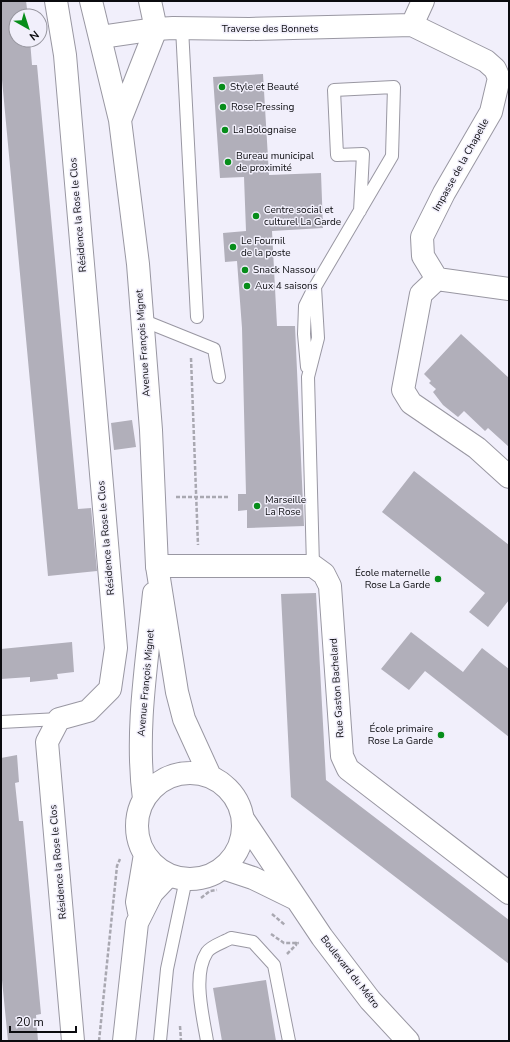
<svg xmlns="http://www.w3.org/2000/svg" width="510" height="1042" viewBox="0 0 510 1042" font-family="'Nunito Sans',sans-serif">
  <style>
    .building { fill: #b1afba }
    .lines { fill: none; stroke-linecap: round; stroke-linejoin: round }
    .lane-casing { stroke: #9997a2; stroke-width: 14 }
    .street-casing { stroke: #9997a2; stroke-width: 24 }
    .secondary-casing { stroke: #9997a2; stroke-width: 24 }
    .path { stroke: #a9a8b1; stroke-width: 2.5; stroke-dasharray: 4 2; stroke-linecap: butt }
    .lane { stroke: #fff; stroke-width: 12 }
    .street { stroke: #fff; stroke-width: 22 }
    .secondary { stroke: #fff; stroke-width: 22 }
    .poi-dot { fill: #078d1a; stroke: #f1effb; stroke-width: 1.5 }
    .labels { text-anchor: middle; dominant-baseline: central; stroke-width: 3; stroke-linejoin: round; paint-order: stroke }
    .street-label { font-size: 10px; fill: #0b0b0f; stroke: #f1effb }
    .poi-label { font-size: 10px; fill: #0b0b0f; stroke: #f1effb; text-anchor: start }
  </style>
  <rect width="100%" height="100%" fill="#f1effb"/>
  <!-- building -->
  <path class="building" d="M1 1H26L28 16H16V40H30L32 65H37L78 509 91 508 97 571 48 576 1 69Z
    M263 74 269 175 321 173 323 228 272 231 277 326H295L304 526 247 528V510L238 511V494H246L242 328 237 261 225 262 223 233 246 231 244 177 220 178 213 77Z
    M461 334 509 378V447L488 428 485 431 464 411 458 417 443 405 433 392 436 389 429 383 431 381 424 374Z
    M132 420 136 447 114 450 111 423Z
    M414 471 509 545V600L488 627 469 612 485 593 382 512Z
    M316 593 326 780 509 920V964L291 797 281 594Z
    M411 632 463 672 482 648 509 669V737L425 671 409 690 381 669Z
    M72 642 74 672 57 674 58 679 30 682V677L1 679V649Z
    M17 755 19 782 15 783 19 821H23L41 1014 36 1015 38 1041H8L1 970V758Z
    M266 980 276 1041H222L213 988Z"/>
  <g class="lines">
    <!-- lane casing -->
    <g class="lane-casing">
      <path id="lane" d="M182 28 197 317
        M142 320 214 349 219 377
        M307 367 304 334 305 306 314 288
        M313 566 308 377 318 338 315 287 392 156 394 87 334 90 337 155 363 154 360 211
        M1 722 59 719
        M160 1041 167 969 186 879
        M207 1041C203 1016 192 975 207 952 211 946 224 942 231 938L253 942 274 965 289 1041"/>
    </g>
    <!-- street casing -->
    <g class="street-casing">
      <path id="street" d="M56 1 65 55 116 648 110 689 88 711 59 719 47 742 73 1041
        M412 25 423 1
        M101 37 156 29 173 28 249 29 412 25 486 61 495 69 499 78 491 112 444 193 422 237 423 256 437 279 509 289
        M437 279 421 294 403 390 411 403 477 448 509 477
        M157 566H313L324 574 330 586 342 756 348 769 509 893
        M243 819 322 937 370 1000 408 1041
        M223 868 253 878 296 899"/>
    </g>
    <!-- secondary casing -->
    <g class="secondary-casing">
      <path id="secondary" d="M91 1 120 120 138 264 151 430 157 566 177 692 184 719 210 776
        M120 120 156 29 150 1
        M137 826a53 53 0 1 1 106 0a53 53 0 1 1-106 0Z
        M144 799C135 731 147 662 154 593
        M139 912 137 902 145 854
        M124 1041 137 923 152 893 169 875"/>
    </g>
    <!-- path -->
    <path class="path" d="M191 358 198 545
      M176 497H228
      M201 898 210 891 217 890
      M272 914 285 925
      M271 934 284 943H299
      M287 954 296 945 297 941
      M180 1026 181 1041
      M99 1041 117 866 120 859"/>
    <!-- lane -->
    <use href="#lane" class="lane"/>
    <!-- street -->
    <use href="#street" class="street"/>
    <!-- secondary -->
    <use href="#secondary" class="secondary"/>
  </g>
  <!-- markers -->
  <g class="poi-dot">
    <circle cx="222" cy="87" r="4"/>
    <circle cx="223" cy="107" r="4"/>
    <circle cx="225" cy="130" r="4"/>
    <circle cx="228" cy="162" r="4"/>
    <circle cx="256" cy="216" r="4"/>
    <circle cx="233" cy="247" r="4"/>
    <circle cx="245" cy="270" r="4"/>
    <circle cx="247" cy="286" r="4"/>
    <circle cx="257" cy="506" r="4"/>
    <circle cx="438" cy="579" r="4"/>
    <circle cx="441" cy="735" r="4"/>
  </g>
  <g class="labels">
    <!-- street labels -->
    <g class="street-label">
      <text x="270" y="29">Traverse des Bonnets</text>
      <text transform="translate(461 165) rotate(-61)">Impasse de la Chapelle</text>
      <text transform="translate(78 215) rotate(-95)">Résidence la Rose le Clos</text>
      <text transform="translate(143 343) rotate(-94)">Avenue François Mignet</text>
      <text transform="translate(106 538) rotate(-95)">Résidence la Rose le Clos</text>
      <text transform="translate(146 683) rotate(-85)">Avenue François Mignet</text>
      <text transform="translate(337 688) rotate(-94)">Rue Gaston Bachelard</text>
      <text transform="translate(58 862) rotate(-95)">Résidence la Rose le Clos</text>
      <text transform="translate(350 972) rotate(52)">Boulevard du Métro</text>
    </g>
    <!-- poi labels -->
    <g class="poi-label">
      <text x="230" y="87">Style et Beauté</text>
      <text x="231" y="107">Rose Pressing</text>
      <text x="233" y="130">La Bolognaise</text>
      <text x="236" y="156">Bureau municipal<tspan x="236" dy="12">de proximité</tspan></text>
      <text x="264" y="210">Centre social et<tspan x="264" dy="12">culturel La Garde</tspan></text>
      <text x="241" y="241">Le Fournil<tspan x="241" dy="12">de la poste</tspan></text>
      <text x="253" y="270">Snack Nassou</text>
      <text x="255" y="286">Aux 4 saisons</text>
      <text x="265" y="500">Marseille<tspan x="265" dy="12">La Rose</tspan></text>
      <text x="430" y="573" text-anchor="end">École maternelle<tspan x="430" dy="12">Rose La Garde</tspan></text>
      <text x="433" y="729" text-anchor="end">École primaire<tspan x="433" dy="12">Rose La Garde</tspan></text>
    </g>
  </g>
  <!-- border -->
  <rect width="510" height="1042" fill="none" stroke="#0b0b0f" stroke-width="4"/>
  <!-- north arrow -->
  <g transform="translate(28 28) rotate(141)"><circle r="19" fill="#f1effb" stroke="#95949d"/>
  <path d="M0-3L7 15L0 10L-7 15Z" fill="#078d1a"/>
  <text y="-6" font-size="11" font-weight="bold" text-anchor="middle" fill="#0b0b0f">N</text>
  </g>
  <!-- scale -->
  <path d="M10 1026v6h66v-6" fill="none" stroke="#0b0b0f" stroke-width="2"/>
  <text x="16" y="1026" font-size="12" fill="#0b0b0f" stroke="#f1effb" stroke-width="3" paint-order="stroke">20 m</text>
</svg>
